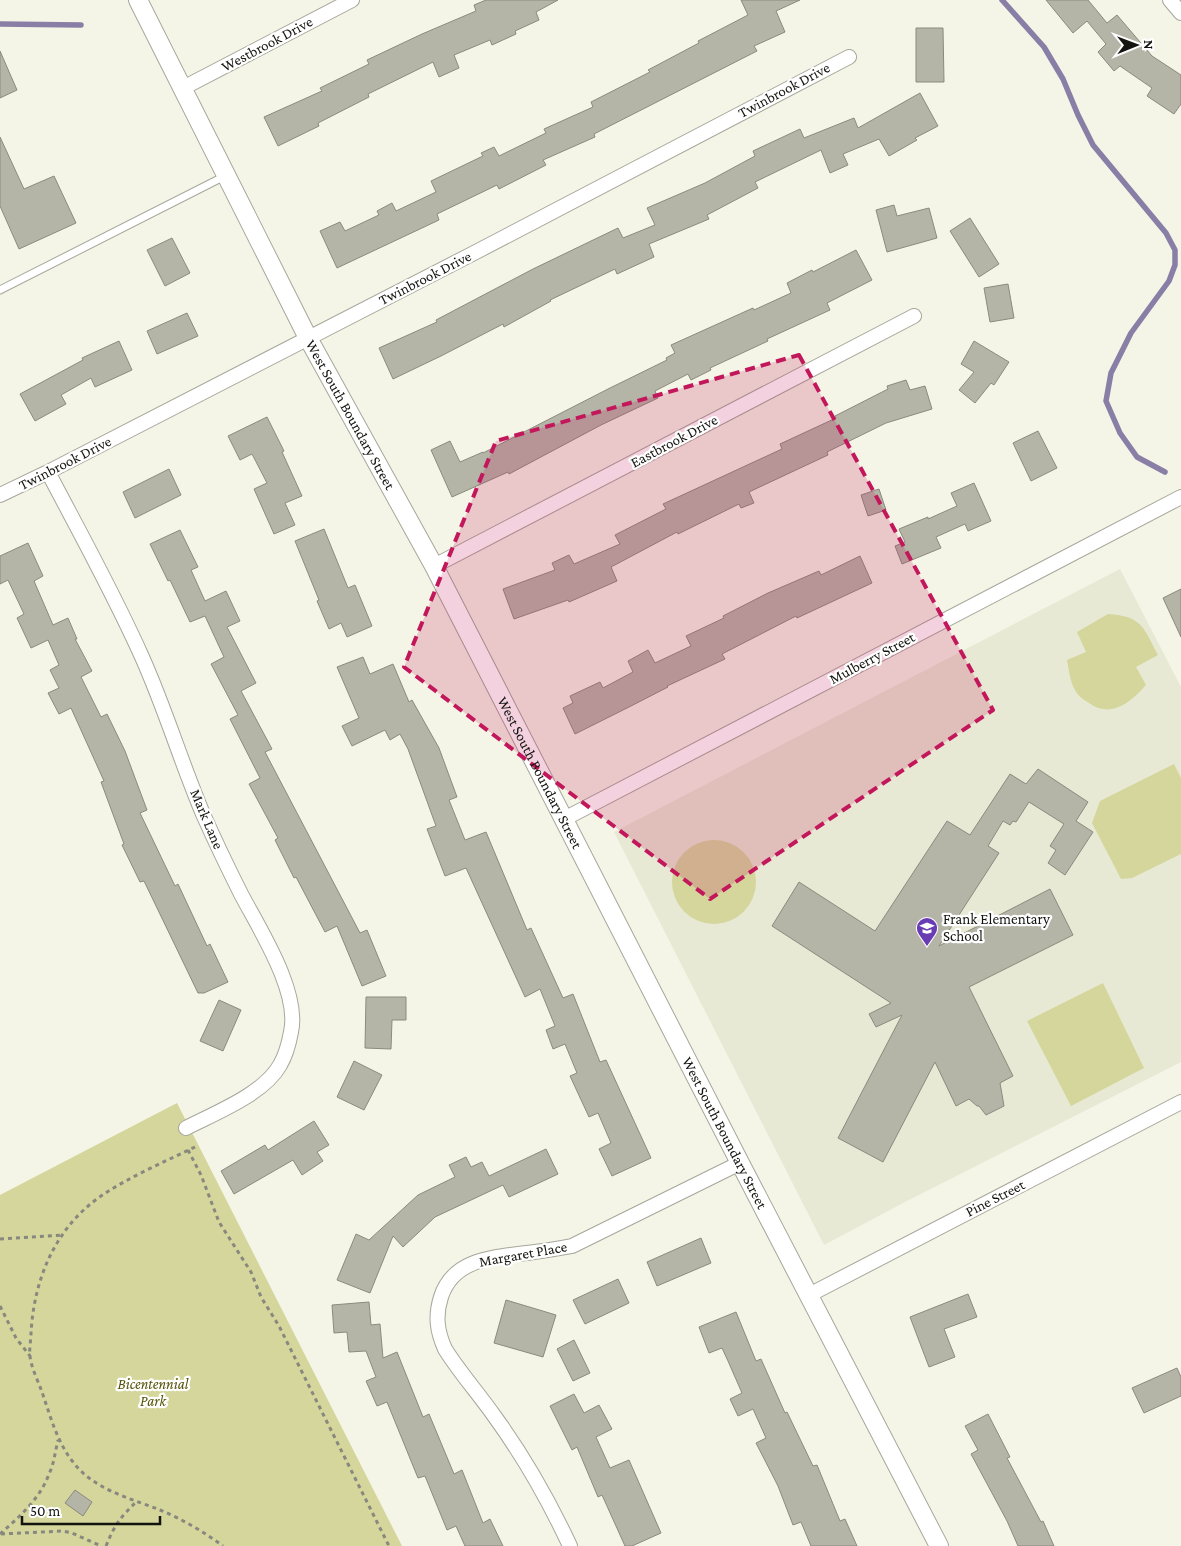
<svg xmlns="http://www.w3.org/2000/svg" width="1181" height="1546" viewBox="0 0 1181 1546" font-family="'Crimson Pro',serif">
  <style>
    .built { fill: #e8e9d4 }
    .green { fill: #d4d69b }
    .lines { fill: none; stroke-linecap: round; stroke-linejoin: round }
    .stream { stroke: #897ea5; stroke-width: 5.5 }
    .building { fill: #b4b4a7; stroke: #8a8b7e }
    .service-casing { stroke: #a6a79a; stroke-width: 9 }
    .minor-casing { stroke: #a6a79a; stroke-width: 16 }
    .tertiary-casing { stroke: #a6a79a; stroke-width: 20 }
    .path { stroke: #88887f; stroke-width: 3; stroke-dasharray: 4 4; stroke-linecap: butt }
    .service { stroke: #fff; stroke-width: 7 }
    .minor { stroke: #fff; stroke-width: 14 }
    .tertiary { stroke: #fff; stroke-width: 18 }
    .marked { fill: #c2185b; fill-opacity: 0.2; stroke: #c2185b; stroke-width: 4; stroke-dasharray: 10 6; stroke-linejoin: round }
    .labels { text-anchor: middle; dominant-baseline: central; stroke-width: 4.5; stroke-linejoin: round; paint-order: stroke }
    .street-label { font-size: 15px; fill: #13130f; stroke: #fff }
    .poi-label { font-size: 15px; fill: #13130f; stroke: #fff; text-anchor: start }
    .park-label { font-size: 15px; font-style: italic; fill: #545308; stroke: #fff }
  </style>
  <rect width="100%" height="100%" fill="#f4f4e7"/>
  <!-- built -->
  <path class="built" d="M1120 569 1181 687V1062L903 1203 824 1245 614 832Z"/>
  <!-- green -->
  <path class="green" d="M1108 614C1142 616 1143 627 1158 655L1136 667 1146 685C1131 702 1111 719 1089 703 1084 700 1078 696 1075 690 1070 682 1069 670 1067 660L1086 652 1077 632Z
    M1174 764 1181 778V854L1132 878 1121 879 1092 823 1100 801Z
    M672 882a42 42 0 1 1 84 0a42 42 0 1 1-84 0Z
    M1103 983 1144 1068 1071 1106 1027 1021Z
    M177 1103 402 1546H0V1195Z"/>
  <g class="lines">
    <!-- stream -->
    <path class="stream" d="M1002 0 1044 47 1063 79 1078 115 1093 145 1166 233 1175 250V265L1169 281 1131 333 1111 373 1106 401 1120 433 1137 457 1165 472
      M0 24 81 25"/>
  </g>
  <!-- building -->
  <path class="building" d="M486 0H558L536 12 539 20 515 31 516 34 492 45 490 40 454 55 459 68 439 77 433 62 368 94 369 97 318 123 319 126 278 146 264 117 322 91 320 88 369 64 367 60 422 34 476 11 474 5Z
    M741 0H800L776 11 785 32 754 46 757 51 594 134 595 137 543 160 546 165 499 189 497 185 437 214 439 220 337 268 320 231 340 222 345 231 379 215 377 211 392 203 396 211 436 192 431 181 483 156 481 153 494 147 499 156 546 133 544 129 593 107 591 102 650 72 648 70 699 43 698 41 748 15Z
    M1046 0H1088L1107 23 1117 15 1152 56 1181 75V104L1174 114 1147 96 1152 88 1120 66 1114 71 1098 52 1106 44 1087 21 1073 33Z
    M916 28H943L944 82H916Z
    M0 51 17 90 0 98Z
    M920 93 938 126 915 138 917 140 889 156 879 139 843 154 848 165 830 173 821 150 755 182 758 188 707 215 709 219 649 244 654 257 617 274 615 269 550 300 551 301 504 327 503 324 441 356 393 379 379 348 437 322 436 320 533 269 618 228 623 238 655 225 647 208 705 183 755 156 753 151 800 129 804 138 854 118 858 128Z
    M0 137 24 189 54 176 76 223 19 249 0 206Z
    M894 205 897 216 929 208 937 238 887 252 876 210Z
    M970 218 999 264 979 277 950 231Z
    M172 238 190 273 165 286 147 250Z
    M856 250 872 280 827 303 830 310 767 339 768 341 710 368 711 370 691 380 688 374 655 391 658 398 601 425 509 474 508 472 452 497 431 450 450 441 460 462 483 452V453L608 389 667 360 666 358 675 353 671 345 753 308 754 310 791 293 787 283 812 270 813 272Z
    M1008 284 1014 318 990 322 984 288Z
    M187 313 198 336 157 354 147 331Z
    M119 341 132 370 95 387 91 378 61 395 66 404 35 421 20 394 83 360 82 358Z
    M974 341 1009 362 994 385 991 383 975 403 959 390 974 372 961 364Z
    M906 380 910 390 925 386 932 409 886 423 827 452 828 455 749 492 754 503 741 508 739 504 678 534 677 532 611 567 617 581 569 602 568 600 514 619 503 589 555 570 552 563 569 555 574 564 620 544 615 535 666 509 663 504 782 449 780 444 836 418 835 416 888 389 887 386Z
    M267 417 284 451 282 452 302 496 285 503 295 525 274 534 254 489 267 483 252 454 240 460 228 436Z
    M1038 431 1057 468 1031 481 1013 443Z
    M169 469 181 495 135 518 123 492Z
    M974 483 991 521 968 531 965 524 936 537 941 548 902 564 895 546 905 542 899 529 928 517V519L957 506 951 493Z
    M879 489 886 510 868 516 861 495Z
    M324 529 348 588 355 585 372 626 347 637 341 623 329 629 317 601 319 600 295 541Z
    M180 530 198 567 191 570 205 601 226 591 240 621 227 627 256 683 241 691 272 749 265 752 360 933 367 930 386 976 362 986 337 926 325 932 296 877 294 878 275 840 278 838 249 784 260 778 230 719 238 715 211 664 224 657 205 616 190 622 170 580 168 581 150 544Z
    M28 543 43 576 34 581 53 625 68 618 77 639H75L92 671 81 677 101 717 107 714 125 751 147 810 140 813 175 886 178 884 207 946 210 944 228 982 204 993H198L144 881 140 882 122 845 124 844 101 782 104 781 71 708 59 714 48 693 59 688 50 670 59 665 48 640 31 648 17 618 24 614 8 580 0 584V556Z
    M860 556 872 583 797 618 796 616 722 654 725 659 667 686 668 687 631 706 575 734 563 708 573 703 570 696 600 682 603 688 633 672 628 661 648 650 655 663 691 646 686 636 724 618 723 616 768 593 819 571 821 575Z
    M1181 589V637L1163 598Z
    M363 657 370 674 393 664 409 702 412 700 439 748 457 797 449 800 465 840 486 832 527 930 531 928 563 998 573 994 600 1062 606 1060 651 1158 612 1176 599 1149 611 1143 598 1113 589 1117 570 1076 577 1073 565 1044 553 1049 546 1030 555 1026 540 989 525 997 466 868 445 876 427 829 436 826 408 749 400 734 390 740 385 730 352 746 342 726 359 718 337 667Z
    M1038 769 1088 802 1076 821 1093 832 1065 875 1048 863 1056 850 1050 846 1064 824 1029 802 1016 822 1013 821 1010 825 1003 821 988 846 999 853 939 946 1050 889 1073 935 969 987 1013 1076 1000 1083 1004 1106 986 1115 979 1106H977L969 1099 956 1106 935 1062 883 1162 838 1138 902 1015 876 1027 869 1014 891 1003 772 926 799 882 875 931 947 821 970 835 1010 774 1026 784Z
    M366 997H406V1020H392L391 1049 365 1048Z
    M219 1000 241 1010 223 1051 200 1041Z
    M354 1061 382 1075 364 1110 337 1097Z
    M314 1121 329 1145 317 1152 323 1161 302 1175 293 1160 234 1194 221 1171 265 1145 268 1150Z
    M546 1149 558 1174 509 1197 503 1185 435 1217 403 1247 393 1236 370 1293 337 1280 356 1234 369 1240 418 1195 455 1177 449 1165 466 1157 471 1167 482 1162 489 1176Z
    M701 1238 711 1263 657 1286 647 1262Z
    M618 1279 629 1303 585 1324 573 1300Z
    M968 1294 977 1317 944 1329 955 1357 929 1367 910 1317Z
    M506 1300 556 1315 543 1357 494 1343Z
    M369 1302 371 1325 380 1324 383 1358 397 1352 423 1417 429 1414 454 1474 462 1470 483 1523 490 1519 503 1546H465L456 1526 447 1530 425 1476 418 1478 387 1402 377 1406 366 1381 376 1377 366 1351 349 1352 347 1332 334 1333 332 1305Z
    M736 1312 756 1361 761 1359 785 1413 787 1412 813 1466 817 1465 840 1521 845 1519 857 1546H811L801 1522 793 1525 778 1486 756 1443 766 1438 753 1409 738 1416 730 1399 742 1393 728 1361 722 1348 709 1353 699 1327Z
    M574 1340 590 1373 573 1381 557 1349Z
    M1177 1368 1181 1377V1396L1144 1413 1132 1388Z
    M574 1394 584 1413 599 1405 612 1429 596 1437 610 1468 629 1460 661 1533 632 1546H625L602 1495 598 1497 577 1447 572 1450 550 1406Z
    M988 1414 1010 1457 1007 1458 1041 1522 1043 1521 1054 1546H1018L1007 1521 971 1454 978 1450 965 1426Z
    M75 1490 92 1502 83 1516 65 1503Z"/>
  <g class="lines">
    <!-- service casing -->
    <g class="service-casing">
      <path id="service" d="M0 290 225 176"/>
    </g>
    <!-- minor casing -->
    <g class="minor-casing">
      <path id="minor" d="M1170 0 1181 13
        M181 89 352 0
        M48 472C80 533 114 594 142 657 165 708 181 762 203 814 215 841 228 868 241 894 260 930 300 992 291 1032 289 1043 286 1055 280 1065 264 1094 215 1113 186 1128
        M0 495 48 472 474 253 849 57
        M434 566 914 316
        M564 819 1181 497
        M809 1295 1181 1102
        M570 1546C549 1501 524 1457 495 1417 479 1394 460 1373 445 1349 437 1331 435 1316 441 1297 453 1259 493 1257 527 1253 542 1251 557 1249 572 1246L740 1163"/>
    </g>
    <!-- tertiary casing -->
    <g class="tertiary-casing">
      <g id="tertiary">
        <path id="s1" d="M138 0 308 338 434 566 740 1163 939 1546"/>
      </g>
    </g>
    <!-- path -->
    <path class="path" d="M195 1147C164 1162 129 1177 101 1196 55 1228 34 1279 31 1333 31 1340 29 1349 30 1356 31 1367 38 1381 42 1392 52 1421 59 1450 82 1472 103 1492 135 1500 160 1510 182 1519 204 1532 223 1546
      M188 1150 201 1175 219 1222 251 1272 261 1297 279 1326 389 1546
      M0 1239 62 1235
      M0 1306 16 1338 30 1356
      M0 1534C19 1517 40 1499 49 1474 54 1464 55 1452 58 1440
      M1 1534 63 1531 72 1533 101 1546
      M106 1546C115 1524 120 1518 137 1501"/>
    <!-- service -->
    <use href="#service" class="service"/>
    <!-- minor -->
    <use href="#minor" class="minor"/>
    <!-- tertiary -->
    <use href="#tertiary" class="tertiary"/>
  </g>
  <!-- marked area -->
  <path class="marked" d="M799 355 993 710 710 899 404 667 496 441Z"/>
  <!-- icons -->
  <defs>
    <g id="school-pin" transform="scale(1.125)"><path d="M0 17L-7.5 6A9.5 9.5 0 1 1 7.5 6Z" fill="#6a3cb3" stroke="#fff"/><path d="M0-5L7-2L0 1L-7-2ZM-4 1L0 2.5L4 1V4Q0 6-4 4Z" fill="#fff"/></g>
  </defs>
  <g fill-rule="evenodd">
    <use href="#school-pin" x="927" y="928"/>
  </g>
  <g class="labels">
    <!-- street labels -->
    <g class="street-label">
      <text transform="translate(267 44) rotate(-28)">Westbrook Drive</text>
      <text transform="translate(784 90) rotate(-28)">Twinbrook Drive</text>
      <text transform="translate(425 278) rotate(-27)">Twinbrook Drive</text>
      <text stroke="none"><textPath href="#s1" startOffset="466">West South Boundary Street</textPath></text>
      <text transform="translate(674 441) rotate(-28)">Eastbrook Drive</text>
      <text transform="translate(65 463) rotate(-27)">Twinbrook Drive</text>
      <text transform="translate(872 658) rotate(-28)">Mulberry Street</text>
      <text stroke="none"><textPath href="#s1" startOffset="871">West South Boundary Street</textPath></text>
      <text transform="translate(207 819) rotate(67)">Mark Lane</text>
      <text stroke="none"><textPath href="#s1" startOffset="1276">West South Boundary Street</textPath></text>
      <text transform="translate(995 1198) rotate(-27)">Pine Street</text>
      <text transform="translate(523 1254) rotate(-10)">Margaret Place</text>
    </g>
    <!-- poi labels -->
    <g class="poi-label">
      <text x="943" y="919">Frank Elementary<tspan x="943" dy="17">School</tspan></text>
    </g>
    <!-- park labels -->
    <g class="park-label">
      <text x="153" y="1384">Bicentennial<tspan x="153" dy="17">Park</tspan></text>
    </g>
  </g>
  <!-- north arrow -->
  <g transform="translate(1136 45) rotate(89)" stroke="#ffffff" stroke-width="4" paint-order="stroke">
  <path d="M0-4L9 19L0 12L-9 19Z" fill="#13130f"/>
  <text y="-8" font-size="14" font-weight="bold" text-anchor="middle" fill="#13130f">N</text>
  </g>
  <!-- scale -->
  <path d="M22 1516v8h138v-8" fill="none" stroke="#13130f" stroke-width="2.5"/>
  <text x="30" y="1516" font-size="15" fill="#13130f" stroke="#ffffff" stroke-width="4" paint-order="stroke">50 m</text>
</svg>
